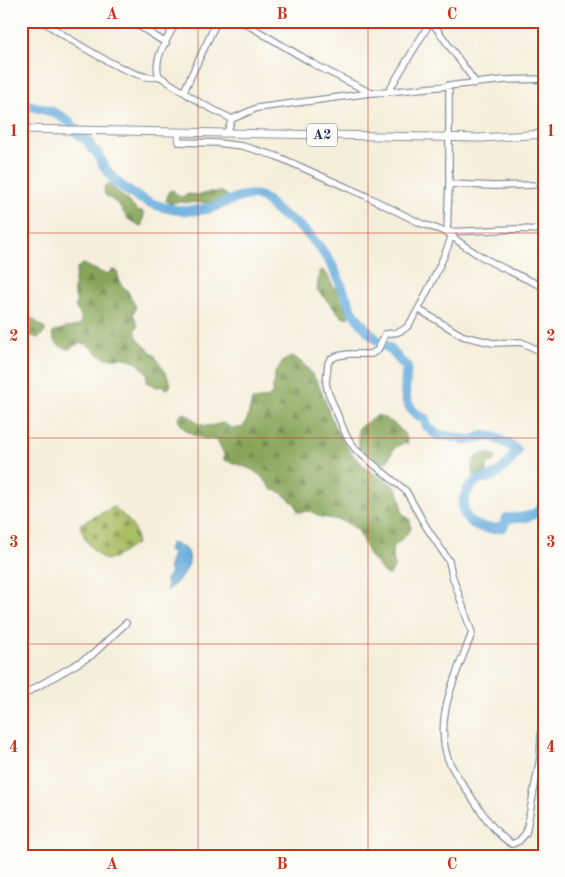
<svg xmlns="http://www.w3.org/2000/svg" width="565" height="877" viewBox="0 0 565 877" font-family="'Old Standard TT',serif">
  <style>
    .forest { fill: url(#forest-firs); stroke: #506a5c }
    .cemetery { fill: url(#cemetery-stones); stroke: #627660 }
    .water { fill: url(#water-ripples); stroke: #426e9e }
    .lines { fill: none; stroke-linecap: round; stroke-linejoin: round }
    .river { stroke: #68adde; stroke-width: 10 }
    .minor-casing { stroke: #888e9c; stroke-width: 8 }
    .major-casing { stroke: #888e9c; stroke-width: 9 }
    .minor { stroke: #fff; stroke-width: 5.5 }
    .major { stroke: #fff; stroke-width: 7 }
    .grid { fill: none; stroke: #c8321e; stroke-width: 1; stroke-opacity: 0.55 }
    .labels { text-anchor: middle; dominant-baseline: central; stroke-width: 4; stroke-linejoin: round; paint-order: stroke }
    .shield { fill: #fdfcf7; stroke: #5f6c8c; stroke-width: 1 }
    .shield-label { font-size: 14px; font-weight: bold; fill: #1b2f5e }
    .neatline { fill: none; stroke: #c8321e; stroke-width: 2 }
    .grid-label { font-size: 16px; text-anchor: middle; font-weight: bold; fill: #c8321e }
  </style>
  <defs>
    <pattern id="forest-firs" width="22" height="20" patternUnits="userSpaceOnUse" patternTransform="scale(1.25)"><rect width="22" height="20" fill="#86a559"/><path d="M5 1l3.5 6h-7zM16 11l3.5 6h-7z" fill="#6d874d"/></pattern>
    <pattern id="cemetery-stones" width="16" height="16" patternUnits="userSpaceOnUse" patternTransform="scale(1.25)"><rect width="16" height="16" fill="#a8be63"/><path d="M2 7V4a2 2 0 0 1 4 0v3zM10 15v-3a2 2 0 0 1 4 0v3z" fill="#889b55"/></pattern>
    <pattern id="water-ripples" width="26" height="14" patternUnits="userSpaceOnUse" patternTransform="scale(1.25)"><rect width="26" height="14" fill="#68adde"/><path d="M2 4q2-2 4 0t4 0M15 11q2-2 4 0t4 0" fill="none" stroke="#558db7"/></pattern>
  </defs>
  <rect width="100%" height="100%" fill="#fdfcf7"/>
  <filter id="ink" filterUnits="userSpaceOnUse"><feTurbulence type="fractalNoise" baseFrequency=".02" numOctaves="2"/><feDisplacementMap in="SourceGraphic" scale="10" xChannelSelector="R" yChannelSelector="G"/><feConvolveMatrix kernelMatrix="1 2 1 2 8 2 1 2 1" color-interpolation-filters="sRGB"/></filter>
  <filter id="wash" filterUnits="userSpaceOnUse"><feTurbulence type="fractalNoise" baseFrequency=".0096" numOctaves="4" result="noise"/><feDisplacementMap in="SourceGraphic" scale="20" xChannelSelector="R" yChannelSelector="G"/><feGaussianBlur stdDeviation="1.12" result="paint"/><feColorMatrix in="noise" values="0 0 0 0 0 0 0 0 0 0 0 0 0 0 0 0 0 1.4 0 .05"/><feComposite in="paint" operator="in"/></filter>
  <g filter="url(#wash)">
    <rect width="100%" height="100%" fill="#f5eeda"/>
    <!-- forest -->
    <path class="forest" d="M109 183 139 212 142 211 144 214 142 225 140 226 128 219 118 204 105 195 104 187Z
      M173 190 178 196 181 197 189 194 201 195 209 192H222L227 195 225 199 210 203 175 202 170 204 166 201 169 191Z
      M83 264 105 274 109 273 111 270 117 271 120 283 127 290 136 307 133 314 138 326 135 330C139 345 146 345 154 355 161 364 167 374 171 384L169 388 165 389 164 386 157 387 147 382V373C138 363 132 357 118 358 114 358 110 359 106 358 90 353 89 334 69 349 59 347 55 344 52 334 61 326 72 329 81 324V316L75 307C78 301 75 298 74 292 73 286 76 275 77 268Z
      M322 270 326 273 332 284 342 294 345 309 349 315 348 318 342 317 317 290 319 272Z
      M21 315H27C34 319 39 324 45 329V332L39 338 21 334Z
      M293 356C328 379 322 411 343 441 350 453 361 464 372 472 380 478 391 481 397 490 400 495 402 506 402 512L410 520 411 529C405 537 398 542 392 549L395 567 389 576 384 573 369 555 358 530 349 524 340 520 321 517 310 511 298 512 296 505 279 491 272 490C258 468 247 468 224 460V454L217 440C200 439 185 435 178 419L180 415 185 413C203 425 200 429 223 423L232 428H242C249 420 249 410 252 400L267 398 272 394 275 373 283 361Z
      M378 415C390 420 406 430 408 443 395 444 393 449 388 461L383 463 359 448 358 428Z
      M484 454H492L496 457 494 461 487 464V472L474 476C470 465 471 457 484 454Z"/>
    <!-- cemetery -->
    <path class="cemetery" d="M114 507C125 516 139 528 136 544L116 557 106 560C95 556 82 536 80 524Z"/>
    <!-- water -->
    <path class="water" d="M170 543C206 549 184 578 167 591L166 579 169 576 171 571 168 569 173 554 168 551Z"/>
    <g class="lines">
      <!-- river -->
      <path class="river" d="M21 104C37 107 57 111 69 122 76 130 78 136 88 141L92 149 97 152C112 193 164 217 206 209 223 206 243 190 261 197 269 201 272 207 278 212 283 216 289 218 294 222 306 231 317 243 325 255 338 271 342 292 352 310 357 320 373 337 382 344 385 346 389 347 391 350 397 356 400 362 407 367 404 390 401 408 425 419L427 426 437 435C448 435 458 439 469 440 475 441 479 436 485 436 494 436 511 444 517 451 511 460 501 474 490 477 485 479 480 477 476 481 461 493 457 516 476 525 484 529 495 529 503 527L507 518C520 519 535 517 544 506"/>
    </g>
  </g>
  <g filter="url(#ink)">
    <g class="lines">
      <!-- minor casing -->
      <g class="minor-casing">
        <path id="minor" d="M43 21C60 34 142 87 159 76
          M131 21 166 43
          M177 21C169 36 152 59 159 76L202 104 232 119
          M241 21 319 67 371 93
          M431 21 476 83
          M449 85V184L447 232C475 257 509 271 544 287
          M184 91 217 21
          M388 92 505 80 544 79
          M178 132 179 142 218 143 242 146 276 156 364 195 420 223 446 232 517 229 544 230
          M227 133 232 119 257 108 371 93 388 92 431 21
          M449 184 494 186 533 185
          M451 236C449 249 416 317 407 327 401 333 393 333 385 334L378 350 371 354H349L337 356 331 359 328 363 326 383 328 392 346 435 355 449 406 491 425 525 449 561 452 575 472 633C458 671 433 717 448 759 453 772 464 786 472 798 484 815 494 833 512 844L519 841 526 833 540 758 542 723
          M418 309 463 336 493 343 521 342 544 353
          M21 696 92 655 126 623"/>
      </g>
      <!-- major casing -->
      <g class="major-casing">
        <path id="major" d="M21 129 481 138 544 134"/>
      </g>
      <!-- minor -->
      <use href="#minor" class="minor"/>
      <!-- major -->
      <use href="#major" class="major"/>
    </g>
  </g>
  <!-- grid -->
  <path class="grid" d="M198 21V856M368 21V856M21 233H544M21 438H544M21 644H544"/>
  <g class="labels">
    <!-- shield labels -->
    <rect class="shield" x="307" y="123.5" width="30" height="23" rx="4"/>
    <g class="shield-label">
      <text x="322" y="135">A2</text>
    </g>
  </g>
  <!-- margin -->
  <rect width="565" height="877" fill="none" stroke="#fdfcf7" stroke-width="55"/>
  <rect x="28" y="28" width="510" height="822" class="neatline"/>
  <g class="grid-label">
    <text x="112" y="19">A</text>
    <text x="282" y="19">B</text>
    <text x="452" y="19">C</text>
    <text x="14" y="136">1</text>
    <text x="551" y="136">1</text>
    <text x="14" y="341">2</text>
    <text x="551" y="341">2</text>
    <text x="14" y="547">3</text>
    <text x="551" y="547">3</text>
    <text x="14" y="752">4</text>
    <text x="551" y="752">4</text>
    <text x="112" y="869">A</text>
    <text x="282" y="869">B</text>
    <text x="452" y="869">C</text>
  </g>
</svg>
